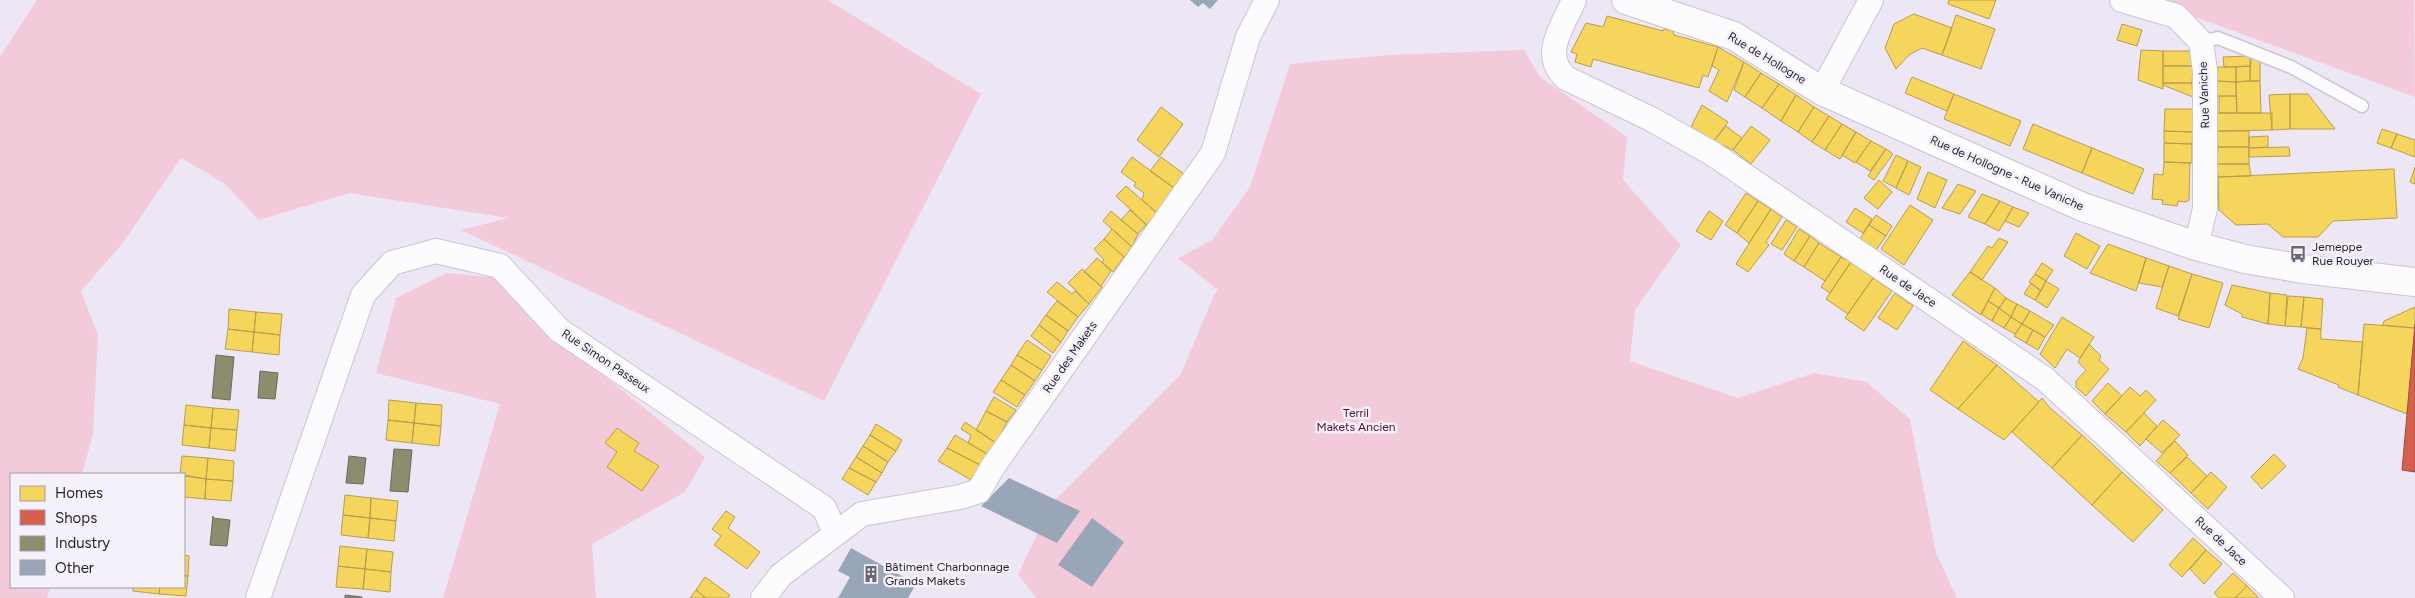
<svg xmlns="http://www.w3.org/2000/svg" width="2415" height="598" viewBox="0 0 2415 598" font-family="Figtree,sans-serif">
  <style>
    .green { fill: #f3cada }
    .homes { fill: #f6d55c; stroke: #b89e4e }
    .shops { fill: #d6604d; stroke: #a14c44 }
    .industry { fill: #8c8c6e; stroke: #6d6b5b }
    .building { fill: #99a6b8 }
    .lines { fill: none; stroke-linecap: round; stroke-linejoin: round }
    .lane-casing { stroke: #cac4d3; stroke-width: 15 }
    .street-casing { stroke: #cac4d3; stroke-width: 26 }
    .secondary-casing { stroke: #cac4d3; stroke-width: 30 }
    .lane { stroke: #fcfbfe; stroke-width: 12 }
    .street { stroke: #fcfbfe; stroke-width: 24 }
    .secondary { stroke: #fcfbfe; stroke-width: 28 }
    .labels { text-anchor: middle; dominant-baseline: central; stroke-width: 5; stroke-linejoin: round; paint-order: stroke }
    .street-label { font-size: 12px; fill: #261f2f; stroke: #f4f1fa }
    .poi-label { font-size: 12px; fill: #261f2f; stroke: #f4f1fa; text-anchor: start }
    .park-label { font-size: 12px; fill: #5c072b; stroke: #f4f1fa }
  </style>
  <rect width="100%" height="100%" fill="#ece6f5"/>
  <!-- green -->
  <path class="green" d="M37 0H828L981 94 824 401 461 230 508 218 349 193 259 220 224 183 181 158 122 244 81 291 98 335 93 434 82 474H11V587H50L47 598H0V57Z
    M2149 0H2414L2415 97Z
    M1524 50 1540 77 1627 137 1623 180 1681 245 1635 310 1630 361 1738 398 1814 373 1866 382 1910 419 1936 553 1957 598H1036L1018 574 1053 502 1181 374 1214 295 1218 290 1178 258 1212 240 1250 187 1290 64 1390 55Z
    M447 273 499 278 555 336 705 457 685 492 592 544 596 598H443L500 404 376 373 396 298Z"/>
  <!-- homes -->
  <path class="homes" d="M1949 0H1996L1989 19 1948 4Z
    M1914 14 1952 28 1942 55 1922 48 1909 55 1896 69 1885 48 1894 24Z
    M1956 15 1995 29 1981 69 1942 55Z
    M1607 16 1663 31 1664 29 1673 31 1674 35 1718 47 1708 77 1703 75 1699 88 1593 59 1591 67 1575 62 1577 54 1571 52 1586 23 1603 27Z
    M2122 24 2142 30 2137 46 2117 40Z
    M1718 47 1744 62 1727 102 1709 91 1719 70 1712 66Z
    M2141 50 2163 51V89L2138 80Z
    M2163 51H2193V66H2163Z
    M2250 56V66L2224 67 2223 57Z
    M2251 58H2260V81H2250Z
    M1744 62 1761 73 1745 97 1734 90Z
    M2163 66H2193L2192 83H2163Z
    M2250 66V81L2236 82V67Z
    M2218 67H2236V82L2217 81Z
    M1761 73 1779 84 1762 108 1745 97Z
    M1912 77 1954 94 1947 111 1905 93Z
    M2217 81 2236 82V96H2217Z
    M2250 81H2260L2261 113H2237L2236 82Z
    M2163 83H2192L2193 97 2163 85Z
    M1779 84 1796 95 1781 121 1762 108Z
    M1954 94 2021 121 2010 146 1944 119Z
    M2290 94H2308L2335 129H2290Z
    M2290 94V129L2272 130 2269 95Z
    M1796 95 1814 107 1798 132 1781 121Z
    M2219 96H2236L2237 113H2219Z
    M1702 105 1728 122 1714 141 1691 127Z
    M1161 107 1183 124 1159 157 1137 140Z
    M1814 107 1829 116 1812 142 1798 132Z
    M2165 109H2193V132L2164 131Z
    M2217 113H2272V130L2217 131Z
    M1829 116 1842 124 1825 150 1812 142Z
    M1842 124 1856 132 1840 159 1825 150Z
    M2033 124 2092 148 2082 173 2023 149Z
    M1726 126 1742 138 1733 150 1714 141Z
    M1751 126 1770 140 1751 164 1733 150Z
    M2382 129 2397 134 2391 148 2377 143Z
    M2164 131 2193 132 2192 144 2164 143Z
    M2217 131H2249V147H2218Z
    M1856 132 1871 141 1855 163 1842 155Z
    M2397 134 2415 140V157L2391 148Z
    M2268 136V147L2249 148V137Z
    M1871 141 1886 149 1870 171 1856 162Z
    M2164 143 2192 144V163L2164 162Z
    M2218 147H2249V164H2217Z
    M2289 147 2290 156 2249 157V148Z
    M2092 148 2144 169 2133 194 2082 173Z
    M1886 149 1893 154 1874 180 1868 176Z
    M1896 155 1908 161 1896 188 1883 181Z
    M1132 157 1174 188 1157 213 1142 200 1144 193 1134 186 1136 183 1121 172Z
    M1161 157 1184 174 1174 188 1150 171Z
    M1908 161 1921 167 1909 195 1896 188Z
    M2164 162 2190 163 2189 200 2186 202 2178 201 2177 206 2162 204 2163 200 2152 199 2154 174 2163 175Z
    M2217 164H2249L2251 176 2218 177Z
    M2415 167V184L2410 182Z
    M2394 169 2397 218 2333 221 2318 237H2283L2268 224 2236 225 2219 210 2218 177Z
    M1928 172 1947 180 1935 208 1917 199Z
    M1879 180 1892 192 1878 209 1864 198Z
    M1958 184 1976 191 1960 214 1942 208Z
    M1126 186 1157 213 1147 225 1116 196Z
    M1746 193 1758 201 1737 233 1725 225Z
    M1982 194 2000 201 1985 224 1968 217Z
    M1758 201 1771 209 1749 243 1737 233Z
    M2000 201 2013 207 1999 231 1985 224Z
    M1910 205 1933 220 1904 265 1881 249Z
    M2013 207 2029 213 2019 227 2005 221Z
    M1855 208 1872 219 1863 233 1846 222Z
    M1771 209 1782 217 1766 242 1769 245 1748 272 1736 264Z
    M1130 210 1146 225 1138 234 1121 220Z
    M1111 211 1138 234 1132 247 1103 221Z
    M1709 211 1723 221 1711 240 1696 231Z
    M1876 215 1892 226 1886 236 1869 225Z
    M1786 220 1797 227 1782 250 1771 244Z
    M1869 225 1886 236 1876 250 1860 239Z
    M1112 229 1132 247 1124 257 1104 239Z
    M1799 229 1810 236 1794 261 1784 254Z
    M2076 233 2100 246 2087 269 2064 256Z
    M1810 236 1819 243 1804 267 1794 261Z
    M1999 238 2008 242 1982 280 1970 272 1988 246 1992 248Z
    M1104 239 1124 257 1113 272 1102 262 1104 260 1094 249Z
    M1819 243 1841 257 1825 281 1804 267Z
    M2108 244 2146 258 2136 291 2090 273Z
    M1841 257 1851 262 1830 293 1821 287Z
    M1097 258 1111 271 1101 286 1084 272Z
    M2146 258 2169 266 2162 287 2139 283Z
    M1851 262 1873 278 1848 314 1826 299Z
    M2042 263 2053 270 2046 281 2035 274Z
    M2169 266 2192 274 2178 316 2156 308Z
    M1082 269 1102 287 1089 304 1068 283Z
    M1970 272 1995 288 1981 315 1952 295Z
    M2035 274 2046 281 2041 291 2029 282Z
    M2192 274 2223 283 2209 328 2178 319Z
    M1873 278 1892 291 1864 331 1845 318Z
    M2046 281 2059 289 2047 308 2035 300Z
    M1057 282 1072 294 1075 291 1089 304 1078 317 1047 292Z
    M2031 283 2041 291 2035 300 2024 294Z
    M2232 285 2270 293 2268 324 2242 317V314L2225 305Z
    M1995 288 2006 298 1999 308 1988 301Z
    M1895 293 1913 306 1897 330 1878 318Z
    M2270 293 2287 295 2285 326 2268 324Z
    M2288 296 2304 297 2301 327 2285 326Z
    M2304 297 2323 299 2321 329 2301 327Z
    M2006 298 2017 304 2011 317 1999 308Z
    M1057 301 1078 317 1068 331 1046 315Z
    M1988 301 1999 308 1992 321 1981 314Z
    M2017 304 2030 311 2022 324 2011 317Z
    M2415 307V328L2383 325 2384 321Z
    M1999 308 2011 317 2004 328 1992 321Z
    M229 309 256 312 254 332 228 329Z
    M2030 311 2054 325 2045 337 2022 324Z
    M256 312 282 314 280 335 254 332Z
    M1046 315 1068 331 1061 342 1039 325Z
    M2011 317 2022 324 2015 334 2004 328Z
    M2062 317 2094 337 2080 358 2067 349 2055 368 2040 354Z
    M2022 324 2033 330 2026 343 2014 336Z
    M2364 324 2415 328 2407 414 2358 395Z
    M1039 325 1061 342 1053 353 1031 336Z
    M2307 328 2321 329V339L2363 342 2358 395 2338 387 2339 385 2298 369 2303 358Z
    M228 329 254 332 252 352 225 349Z
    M2033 330 2045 337 2038 350 2026 343Z
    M254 332 280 335 279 355 252 352Z
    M1027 340 1051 356 1042 370 1017 355Z
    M1963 341 1997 365 1958 409 1930 390Z
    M2089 344 2101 356 2099 360 2109 369 2086 396 2076 387V381L2086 370 2078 362Z
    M1017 355 1042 370 1035 381 1011 365Z
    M1011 365 1035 381 1025 395 1001 380Z
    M1997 365 2039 402 2004 440 1958 409Z
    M1001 380 1025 395 1017 407 993 392Z
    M2108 383 2122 396 2105 414 2092 401Z
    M2130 387 2140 396 2146 390 2156 400 2126 432 2105 414Z
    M994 397 1016 410 1007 422 986 411Z
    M2042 398 2050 408 2082 435 2052 468 2012 432Z
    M389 400 416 403 414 423 388 420Z
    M416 403 442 405 441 426 414 423Z
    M186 405 213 408 211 428 184 425Z
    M213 408 239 410 237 430 211 428Z
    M986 411 1007 422 996 443 976 430Z
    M2144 413 2157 426 2140 446 2126 432Z
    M388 420 414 423 412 443 386 440Z
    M2163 420 2180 435 2162 453 2146 439Z
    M965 422 996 443 989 455 968 443 971 435 961 429Z
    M414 423 441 426 439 446 412 443Z
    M876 424 902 440 896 451 870 435Z
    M184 425 211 428 209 448 182 445Z
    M211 428 237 430 235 451 209 448Z
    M617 428 639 443 634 451 659 466 642 491 607 467 617 452 605 443Z
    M870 435 896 451 888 462 863 446Z
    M955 435 989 455 982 466 947 448Z
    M2082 435 2122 472 2092 505 2052 468Z
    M2175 441 2188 455 2170 473 2156 461Z
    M863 446 888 462 882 473 856 457Z
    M947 448 982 466 973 481 938 461Z
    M2274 454 2286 466 2262 489 2251 477Z
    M182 456 208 458 206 479 180 474Z
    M856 457 882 473 876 482 849 468Z
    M2187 457 2207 476 2191 493 2170 473Z
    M208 458 234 461 233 481 206 479Z
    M849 468 876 482 868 495 842 479Z
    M2122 472 2163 510 2133 542 2092 505Z
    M2211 472 2227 487 2208 509 2191 493Z
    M184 476 206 479 205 499 184 497Z
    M206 479 233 481 231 501 205 499Z
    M345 495 371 498 370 518 343 515Z
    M371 498 398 501 396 521 370 518Z
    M726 511 735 517 728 528 760 552 747 569 714 545 721 536 712 529Z
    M343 515 370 518 368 538 341 535Z
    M370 518 396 521 394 541 368 538Z
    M2193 538 2206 550 2182 577 2169 565Z
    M340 546 367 549 365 569 338 566Z
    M367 549 393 552 391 572 365 569Z
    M2206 550 2222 564 2204 584 2190 569Z
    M184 555 189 556 188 576H184Z
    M338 566 365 569 363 589 336 587Z
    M365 569 391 572 390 592 363 589Z
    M2233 573 2247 586 2235 598H2219L2214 593Z
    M184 576H188L186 596 159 594 160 587H184Z
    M705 577 730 595 728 598H706L696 590Z
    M2247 586 2259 598H2235Z
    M133 587H160L159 594 133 591Z
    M696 590 706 598H690Z"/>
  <!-- shops -->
  <path class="shops" d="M2415 324V472L2402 470Z"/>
  <!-- industry -->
  <path class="industry" d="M216 355 234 357 230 400 212 398Z
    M260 371 278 373 275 399 258 398Z
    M394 449 412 450 408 492 390 491Z
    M349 456 366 458 363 484 346 483Z
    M213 516V518L230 520 227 546 210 545Z
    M345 595 362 597V598H345Z"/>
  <!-- building -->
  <path class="building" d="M1190 0H1218L1210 9 1203 3 1198 7Z
    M1009 478 1080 511 1057 543 981 506Z
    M1092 518 1124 542 1092 587 1058 565Z
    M851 548 916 584 908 598H838L850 577 838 571Z"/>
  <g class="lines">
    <!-- lane casing -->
    <g class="lane-casing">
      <path id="lane" d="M2201 42 2218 38 2291 67 2362 106"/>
    </g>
    <!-- street casing -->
    <g class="street-casing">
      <path id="street" d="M1574 0C1563 26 1540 55 1566 78L1651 119 1713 154 2045 379 2282 598
        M2122 0 2176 16 2201 42 2205 71V209L2196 246
        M1822 91 1871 0
        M258 598 363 295 392 263 436 251 500 266 559 330 824 508 835 532
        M763 598 781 575 862 514 960 497 979 491 992 468 1213 153 1248 37 1267 0"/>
    </g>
    <!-- secondary casing -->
    <g class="secondary-casing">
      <path id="secondary" d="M1626 0 1734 36 1822 91 2083 207 2196 246 2245 259 2303 269 2415 282"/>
    </g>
    <!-- lane -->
    <use href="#lane" class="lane"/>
    <!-- street -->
    <use href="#street" class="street"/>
    <!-- secondary -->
    <use href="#secondary" class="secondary"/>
  </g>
  <!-- icons -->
  <defs>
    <g id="bus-bare" transform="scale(1.35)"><path d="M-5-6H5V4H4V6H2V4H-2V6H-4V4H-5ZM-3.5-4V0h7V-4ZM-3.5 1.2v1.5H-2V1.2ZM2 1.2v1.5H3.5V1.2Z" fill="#6b6574" stroke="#f4f1fa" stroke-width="2.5" paint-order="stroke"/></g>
    <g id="building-bare" transform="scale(1.35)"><path d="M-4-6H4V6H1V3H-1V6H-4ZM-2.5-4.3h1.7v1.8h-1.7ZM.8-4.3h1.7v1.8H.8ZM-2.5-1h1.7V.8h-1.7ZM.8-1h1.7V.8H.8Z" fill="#6b6574" stroke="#f4f1fa" stroke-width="2.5" paint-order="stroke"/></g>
  </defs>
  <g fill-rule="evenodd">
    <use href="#bus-bare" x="2298" y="254"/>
    <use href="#building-bare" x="871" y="574"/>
  </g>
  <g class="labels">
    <!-- street labels -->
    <g class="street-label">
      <text transform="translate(1767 58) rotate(31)">Rue de Hollogne</text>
      <text transform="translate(2204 95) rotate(-92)">Rue Vaniche</text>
      <text transform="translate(2007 173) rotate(24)">Rue de Hollogne - Rue Vaniche</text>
      <text transform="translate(1908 286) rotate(34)">Rue de Jace</text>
      <text transform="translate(1070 357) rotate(-55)">Rue des Makets</text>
      <text transform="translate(606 361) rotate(34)">Rue Simon Passeux</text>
      <text transform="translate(2221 541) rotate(43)">Rue de Jace</text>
    </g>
    <!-- poi labels -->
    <g class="poi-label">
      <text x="2312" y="247">Jemeppe<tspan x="2312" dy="14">Rue Rouyer</tspan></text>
      <text x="885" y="567">Bâtiment Charbonnage<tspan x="885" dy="14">Grands Makets</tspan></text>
    </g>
    <!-- park labels -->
    <g class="park-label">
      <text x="1356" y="413">Terril<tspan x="1356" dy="14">Makets Ancien</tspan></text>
    </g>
  </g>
  <!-- legend -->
  <rect x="10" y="473" width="175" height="115" fill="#f4f1fa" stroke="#a29da9"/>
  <rect x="20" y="486" width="25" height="15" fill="#f6d55c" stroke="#a29da9"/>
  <text x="55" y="498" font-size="15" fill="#261f2f">Homes</text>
  <rect x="20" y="510" width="25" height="15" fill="#d6604d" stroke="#a29da9"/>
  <text x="55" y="523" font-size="15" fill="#261f2f">Shops</text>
  <rect x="20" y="536" width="25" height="15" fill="#8c8c6e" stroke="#a29da9"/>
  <text x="55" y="548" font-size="15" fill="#261f2f">Industry</text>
  <rect x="20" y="560" width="25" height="15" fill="#99a6b8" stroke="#a29da9"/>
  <text x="55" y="573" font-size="15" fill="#261f2f">Other</text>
</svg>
